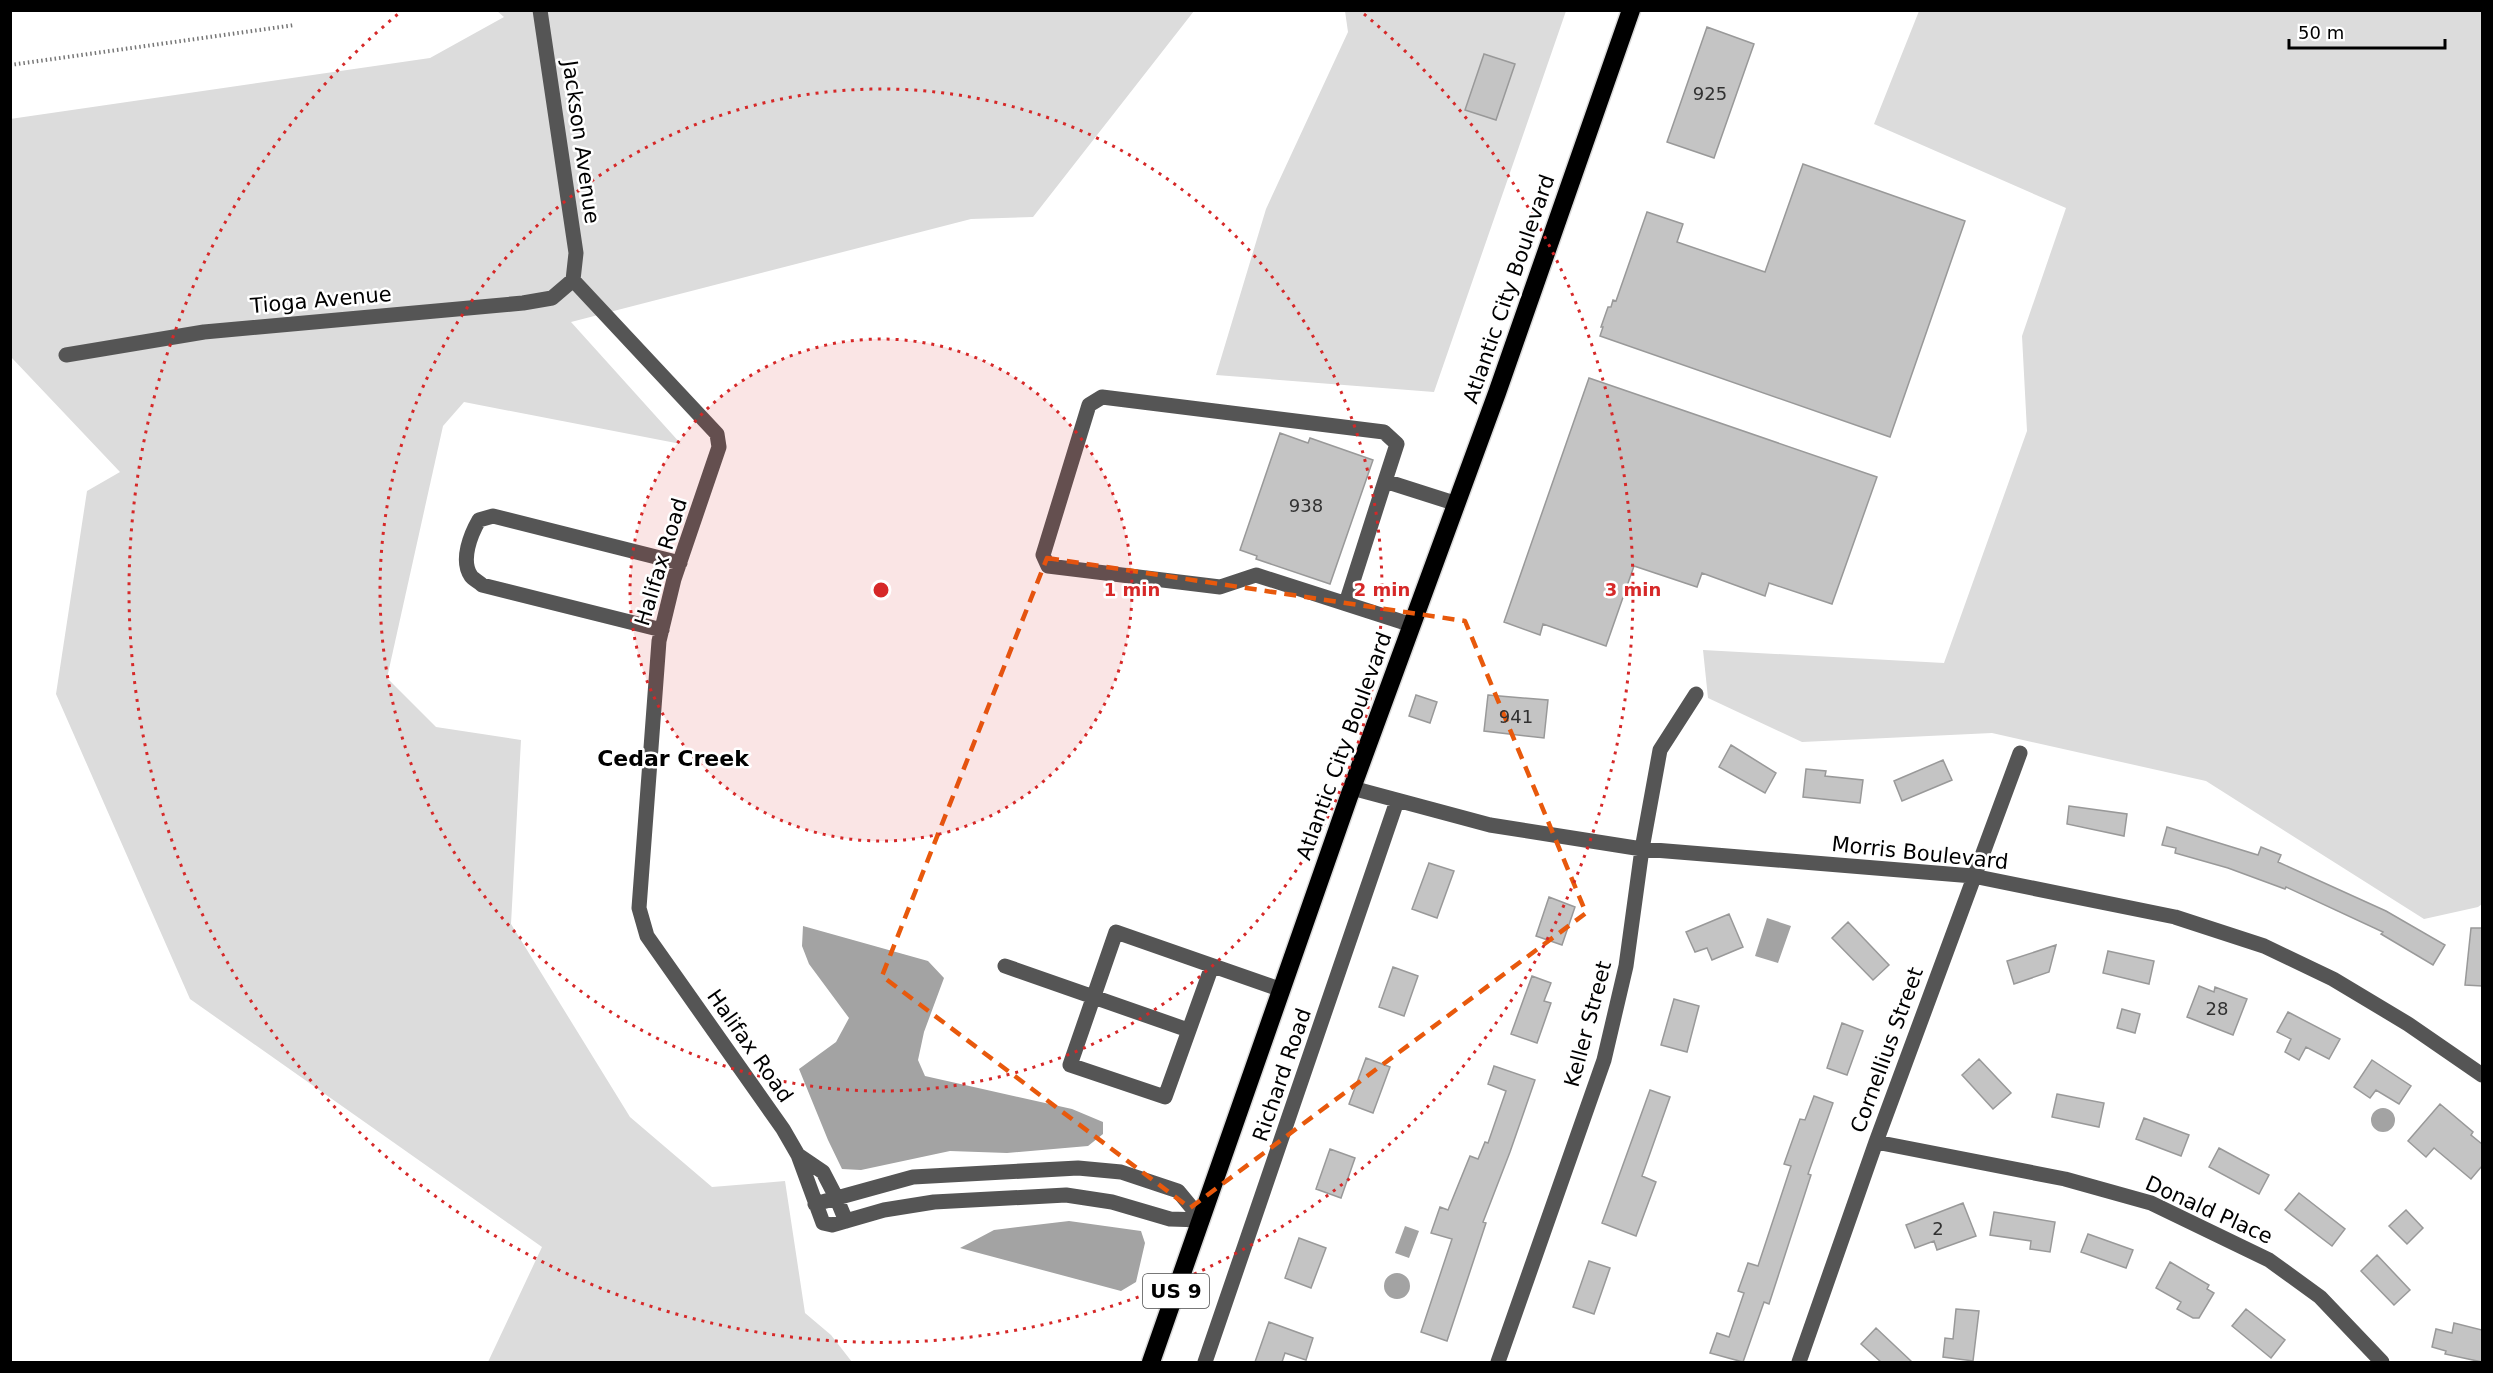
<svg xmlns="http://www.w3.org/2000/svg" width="2493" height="1373" viewBox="0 0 2493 1373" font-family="'DejaVu Sans',sans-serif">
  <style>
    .green { fill: #dcdcdc }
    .water { fill: #a3a3a3 }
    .building { fill: #c4c4c4; stroke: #999; stroke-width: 1.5 }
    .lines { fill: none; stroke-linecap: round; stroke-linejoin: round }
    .highway-casing { stroke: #dbdbdb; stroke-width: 21 }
    .path { stroke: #777; stroke-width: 4; stroke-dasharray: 1.5 3; stroke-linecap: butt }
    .minor { stroke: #555; stroke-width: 15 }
    .highway { stroke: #000; stroke-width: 18 }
    .marked { fill: none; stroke: #e8590c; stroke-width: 4.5; stroke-dasharray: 12 8; stroke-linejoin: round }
    .ring { fill: none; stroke: #d62828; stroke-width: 3; stroke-dasharray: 3 6 }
    .labels { text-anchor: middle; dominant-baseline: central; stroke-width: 5; stroke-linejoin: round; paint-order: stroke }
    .number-label { font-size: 18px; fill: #313131 }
    .shield { fill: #fff; stroke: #4c4c4c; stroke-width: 1.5 }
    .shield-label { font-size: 20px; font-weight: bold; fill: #000 }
    .street-label { font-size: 21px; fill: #000; stroke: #fff }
    .neighbourhood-label { font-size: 22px; font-weight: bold; fill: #000; stroke: #fff }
    .centre { fill: #d62828; stroke: #fff; stroke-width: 3 }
    .ring-label { font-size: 18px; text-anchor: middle; font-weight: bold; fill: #d62828; stroke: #fff; stroke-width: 5; stroke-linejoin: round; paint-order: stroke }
  </style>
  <rect width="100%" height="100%" fill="#fff"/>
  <!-- green -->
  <path class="green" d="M497 11H1194L1033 217 971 219 571 322 681 444 464 402 443 426 387 678 436 727 521 740 511 924 630 1117 712 1187 785 1181 805 1313 831 1335 852 1362H488L542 1247 190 999 56 694 87 491 120 472 11 357 10 119 430 58 504 17Z
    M1345 11H1566L1434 392 1216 375 1266 209 1348 32Z
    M1919 11H2482V904L2478 907 2424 919 2206 781 1992 733 1802 742 1708 698 1703 650 1944 663 2027 431 2022 336 2066 208 1874 124Z"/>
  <!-- water -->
  <path class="water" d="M1767 918 1791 926 1778 963 1755 956Z
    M803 926 928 961 944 978 924 1032 918 1060 925 1076 1072 1109 1103 1122V1134L1088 1146 1007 1153 950 1151 861 1170 842 1169 828 1140 799 1069 836 1042 849 1018 809 964 802 946Z
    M2371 1120a12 12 0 1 1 24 0a12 12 0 1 1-24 0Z
    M1069 1221 1141 1231 1145 1243 1136 1282 1121 1291 960 1248 994 1230Z
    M1405 1226 1419 1231 1409 1258 1395 1253Z
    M1384 1286a13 13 0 1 1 26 0a13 13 0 1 1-26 0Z"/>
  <!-- building -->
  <path class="building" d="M1707 27 1754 44 1714 158 1667 142Z
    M1484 54 1515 64 1496 120 1465 110Z
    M1803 164 1965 221 1890 437 1600 336 1603 327H1601L1608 307H1611L1613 300 1616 301 1647 212 1683 224 1677 242 1765 272Z
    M1589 378 1877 477 1832 604 1769 583 1765 596 1702 573 1697 587 1634 566 1606 646 1543 624 1540 635 1504 622Z
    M1280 433 1308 443 1310 438 1373 460 1330 584 1256 559 1257 556 1240 550Z
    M1416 695 1437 702 1430 723 1409 716Z
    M1488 695 1548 700 1544 738 1484 731Z
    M1731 745 1776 773 1765 793 1719 767Z
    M1943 760 1952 780 1902 801 1894 781Z
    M1806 769 1826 771 1825 776 1863 780 1860 803 1803 797Z
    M2069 806 2127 814 2124 836 2067 824Z
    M2167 827 2258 855 2261 847 2281 855 2278 862 2386 911 2445 945 2433 965 2381 934 2383 932 2286 887 2285 889 2228 868 2175 853 2176 848 2162 845Z
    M1429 863 1454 871 1437 918 1412 909Z
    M1549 897 1575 907 1562 945 1536 936Z
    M1729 914 1743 947 1712 960 1707 948 1695 952 1686 932Z
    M1848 922 1889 965 1873 980 1832 938Z
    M2471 928H2482V986L2465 985Z
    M2056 945 2049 972 2014 984 2007 961Z
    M2108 951 2154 961 2149 984 2103 973Z
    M1393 967 1418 976 1404 1016 1379 1007Z
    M1532 976 1551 983 1544 1001 1551 1003 1537 1043 1511 1034Z
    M2199 986 2214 992 2215 987 2247 999 2233 1035 2187 1017Z
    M1674 999 1699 1006 1687 1052 1661 1045Z
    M2122 1009 2140 1014 2135 1033 2117 1028Z
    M2288 1012 2340 1039 2329 1059 2306 1047 2299 1060 2285 1052 2291 1039 2277 1032Z
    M1842 1023 1863 1031 1847 1075 1827 1068Z
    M1366 1058 1390 1067 1373 1113 1349 1104Z
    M1979 1059 2011 1093 1993 1109 1962 1075Z
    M2372 1060 2411 1086 2399 1104 2376 1090 2370 1098 2354 1087Z
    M1494 1066 1535 1080 1510 1152 1483 1222 1486 1223 1447 1341 1421 1332 1452 1239 1431 1233 1440 1207 1448 1210 1470 1156 1478 1159 1485 1142 1488 1143 1506 1091 1488 1084Z
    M1650 1090 1670 1097 1642 1176 1656 1182 1636 1236 1602 1223Z
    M2057 1094 2104 1103 2099 1127 2052 1117Z
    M1814 1096 1833 1103 1808 1174 1811 1175 1769 1304 1764 1302 1743 1362 1710 1353 1717 1333 1729 1337 1744 1293 1738 1291 1748 1263 1758 1266 1791 1166 1784 1164 1800 1119 1805 1120Z
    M2440 1104 2473 1132 2471 1135 2482 1144V1166L2471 1179 2434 1148 2426 1157 2408 1141Z
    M2144 1118 2189 1135 2181 1156 2136 1139Z
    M2219 1148 2269 1175 2259 1194 2209 1167Z
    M1330 1149 1355 1158 1341 1198 1316 1189Z
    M2299 1193 2345 1229 2332 1246 2285 1210Z
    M1963 1203 1976 1236 1937 1250 1934 1241 1915 1248 1906 1225Z
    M2406 1210 2423 1228 2407 1244 2389 1226Z
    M1994 1212 2055 1222 2050 1252 2030 1249 2031 1241 1990 1235Z
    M2088 1234 2133 1250 2126 1268 2081 1252Z
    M1299 1238 1326 1248 1311 1288 1285 1278Z
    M2377 1255 2410 1290 2394 1305 2361 1271Z
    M1589 1261 1610 1268 1594 1314 1573 1307Z
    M2170 1262 2209 1285 2207 1289 2214 1293 2199 1318H2193L2177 1309 2181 1302 2156 1288Z
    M1956 1309 1979 1311 1973 1361 1943 1357 1945 1338 1953 1339Z
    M2246 1309 2285 1340 2271 1358 2232 1326Z
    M1269 1322 1313 1338 1306 1360 1285 1353 1282 1362H1255Z
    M2454 1323 2482 1330V1362L2445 1354 2446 1351 2432 1347 2436 1329 2452 1333Z
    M1876 1328 1912 1362H1881L1861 1344Z"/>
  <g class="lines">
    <!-- highway casing -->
    <g class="highway-casing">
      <path id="highway" d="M1151 1362 1352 788 1497 393 1631 10"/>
    </g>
    <!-- path -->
    <path class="path" d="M10 65 295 25"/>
    <!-- minor -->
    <path class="minor" d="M540 10 576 253 573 280
      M573 280 717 434 719 447 674 579 659 641 639 908 647 936 783 1129 798 1155 823 1223 832 1225 884 1210 934 1202 1066 1195 1112 1202 1170 1219 1202 1220
      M66 355 204 332 523 303 552 298 573 280
      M1346 603 1385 481
      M1412 625 1256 575 1220 587 1048 566 1043 555 1089 405 1102 397 1384 432 1397 444 1385 481 1457 504
      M662 630 482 585C479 582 473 579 471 576 460 560 471 534 479 520L493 516 680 563
      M1352 788 1490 825 1642 849 1973 876 2175 917 2264 946 2333 979 2408 1024 2482 1075
      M1005 966 1188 1030
      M1212 966 1165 1097 1070 1065 1116 932 1282 990
      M1876 1142 2065 1179 2151 1203 2269 1260 2320 1297 2382 1362
      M798 1155 823 1172 836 1197 846 1221
      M815 1204 913 1177 1078 1168 1121 1172 1178 1191 1202 1220
      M1205 1362 1397 801
      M1498 1362 1604 1060 1626 966 1642 849 1660 750 1696 694
      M1799 1362 1876 1142 2020 753"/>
    <!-- highway -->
    <use href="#highway" class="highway"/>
  </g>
  <!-- marked area -->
  <path class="marked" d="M1047 558 1465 621 1586 913 1190 1208 882 976Z"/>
  <!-- distance rings -->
  <circle cx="881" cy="590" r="251" fill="#d62828" fill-opacity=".12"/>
  <g class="ring">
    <circle cx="881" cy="590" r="251"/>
    <circle cx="881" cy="590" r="501"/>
    <path d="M1364 14A752 752 0 1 1 398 14"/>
  </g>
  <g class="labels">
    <!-- number labels -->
    <g class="number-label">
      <text x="1710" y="93">925</text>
      <text x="1306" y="505">938</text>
      <text x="1516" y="716">941</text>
      <text x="2217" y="1008">28</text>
      <text x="1938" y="1228">2</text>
    </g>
    <!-- shield labels -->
    <rect class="shield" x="1143" y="1274" width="66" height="34" rx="4.5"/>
    <g class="shield-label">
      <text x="1176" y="1291">US 9</text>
    </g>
    <!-- street labels -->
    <g class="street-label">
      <text transform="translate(581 142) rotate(82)">Jackson Avenue</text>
      <text transform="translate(1509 289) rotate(-71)">Atlantic City Boulevard</text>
      <text transform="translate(321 300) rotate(-5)">Tioga Avenue</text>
      <text transform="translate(661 562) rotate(-73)">Halifax Road</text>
      <text transform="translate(1344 746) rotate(-70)">Atlantic City Boulevard</text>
      <text transform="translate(1920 853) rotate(6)">Morris Boulevard</text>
      <text transform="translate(1588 1024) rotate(-75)">Keller Street</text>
      <text transform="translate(750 1046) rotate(55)">Halifax Road</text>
      <text transform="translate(1887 1050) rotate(-70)">Cornellius Street</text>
      <text transform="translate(1282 1075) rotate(-71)">Richard Road</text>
      <text transform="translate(2209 1210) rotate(24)">Donald Place</text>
    </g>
    <!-- neighbourhood labels -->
    <g class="neighbourhood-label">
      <text x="673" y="758">Cedar Creek</text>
    </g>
  </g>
  <circle cx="881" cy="590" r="9" class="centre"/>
  <g class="ring-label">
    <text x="1132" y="596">1 min</text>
    <text x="1382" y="596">2 min</text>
    <text x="1633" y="596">3 min</text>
  </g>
  <!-- border -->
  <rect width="2493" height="1373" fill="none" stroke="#000000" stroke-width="24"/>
  <!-- scale -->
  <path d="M2289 39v9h156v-9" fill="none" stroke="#000000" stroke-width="3"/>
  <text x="2298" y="39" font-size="18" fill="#000000" stroke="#ffffff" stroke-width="4.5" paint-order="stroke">50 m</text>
</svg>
